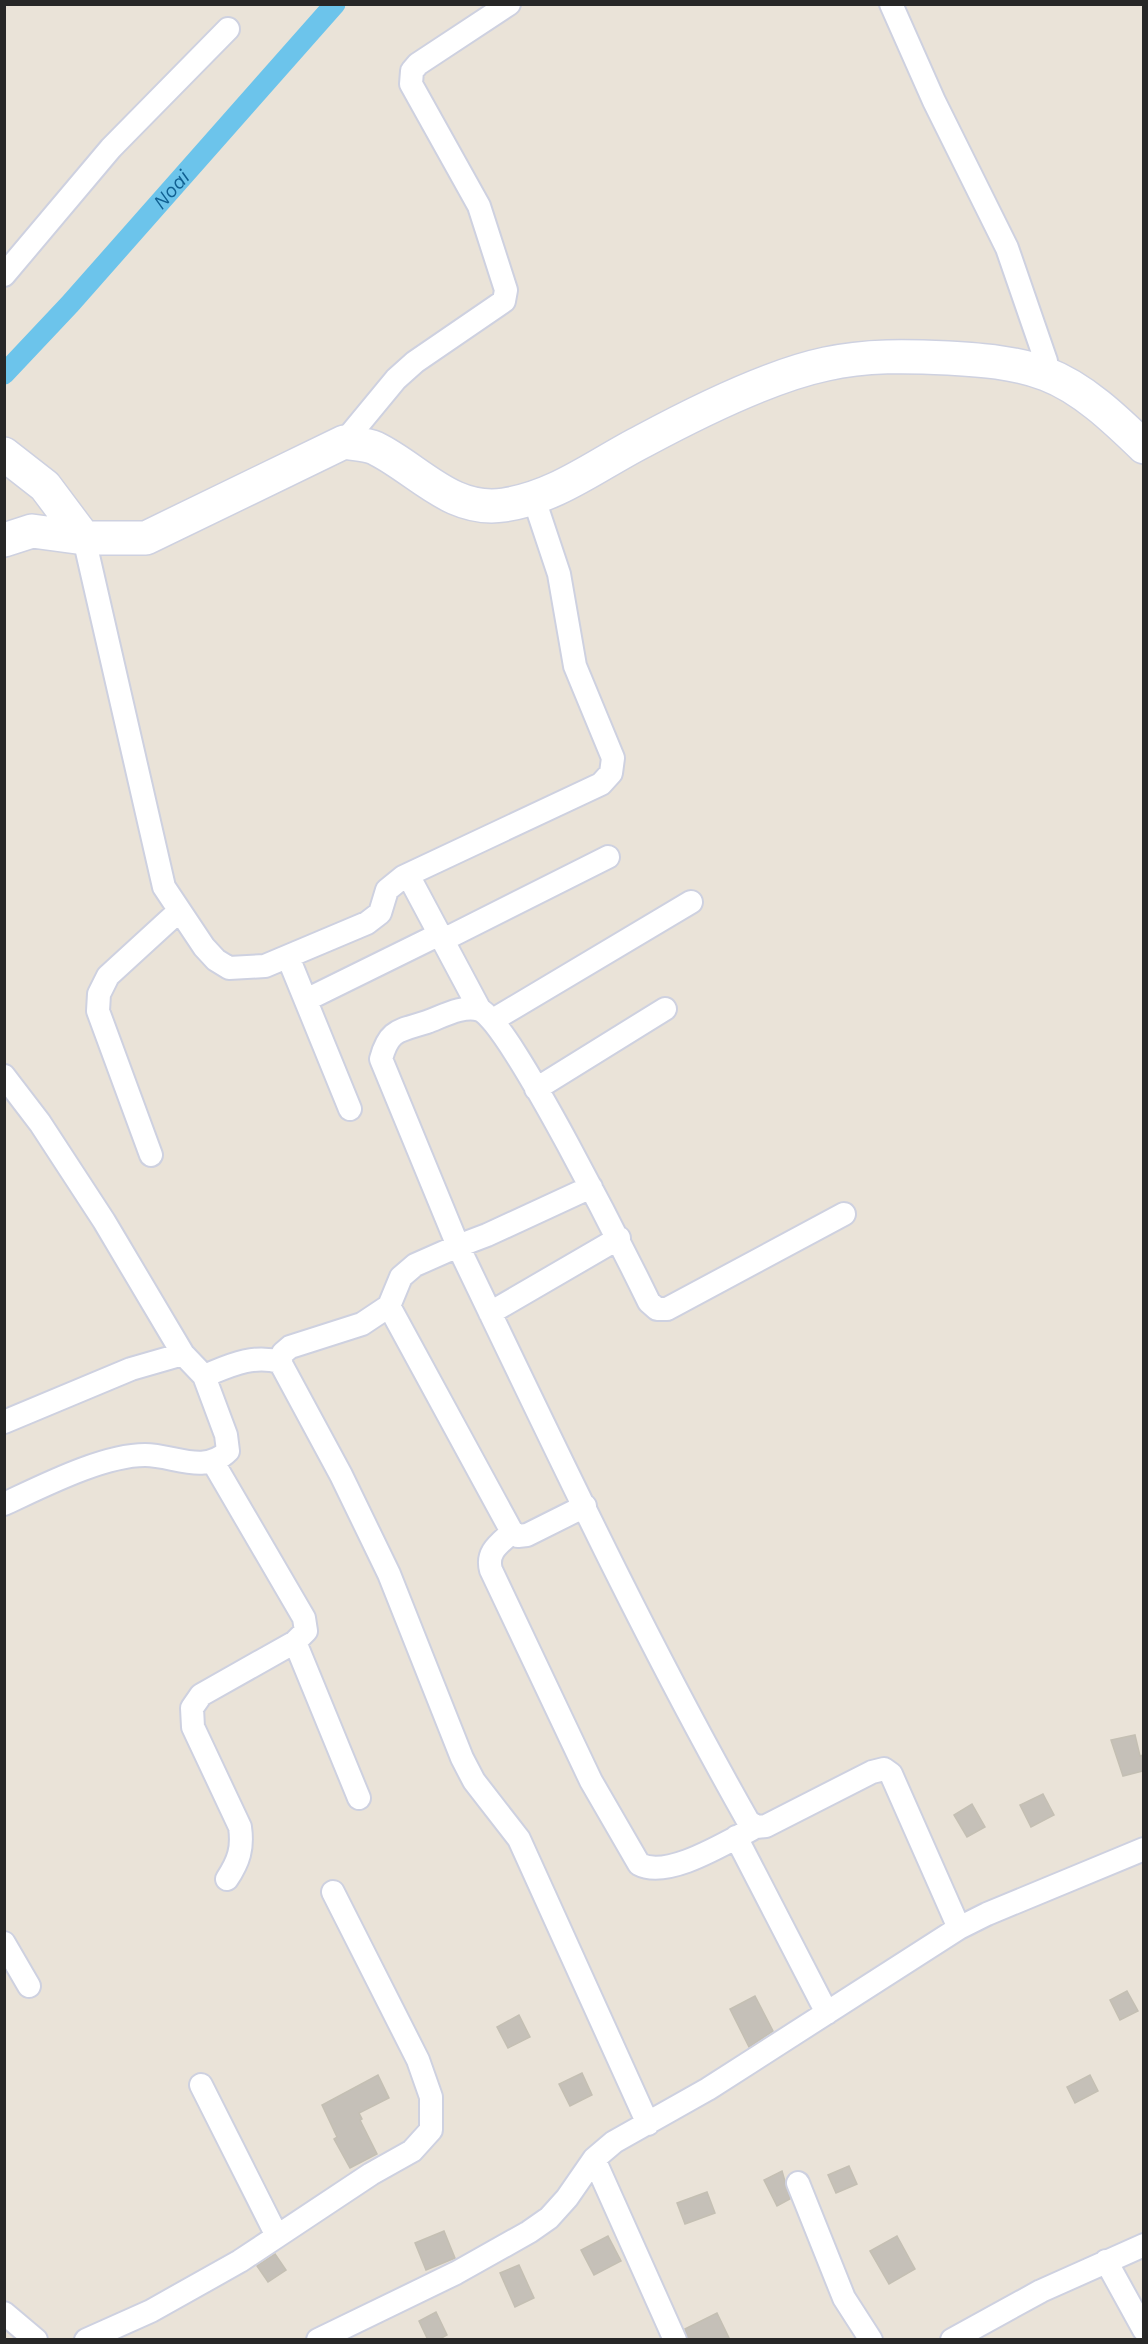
<svg xmlns="http://www.w3.org/2000/svg" width="1148" height="2344" viewBox="0 0 1148 2344" font-family="'Work Sans',sans-serif">
  <style>
    .lines { fill: none; stroke-linecap: round; stroke-linejoin: round }
    .canal { stroke: #6cc4eb; stroke-width: 21 }
    .building { fill: #c5c0b8; stroke: #c4bfb3; stroke-width: 1.5 }
    .street-casing { stroke: #ced1e0; stroke-width: 26 }
    .secondary-casing { stroke: #ced1e0; stroke-width: 36 }
    .street { stroke: #fff; stroke-width: 22 }
    .secondary { stroke: #fff; stroke-width: 33 }
    .labels { text-anchor: middle; dominant-baseline: central; stroke-width: 4.5; stroke-linejoin: round; paint-order: stroke }
    .water-label { font-size: 20px; font-style: italic; fill: #106092; stroke: #fff }
  </style>
  <rect width="100%" height="100%" fill="#eae3d8"/>
  <g class="lines">
    <!-- canal -->
    <path class="canal" id="s1" d="M4 374 70 304 335 4"/>
  </g>
  <!-- building -->
  <path class="building" d="M1135 1735 1140 1756 1143 1755V1771L1123 1776 1111 1740Z
    M1043 1794 1054 1815 1031 1827 1020 1805Z
    M972 1804 985 1827 967 1837 954 1815Z
    M1127 1991 1138 2011 1120 2020 1110 2000Z
    M755 1996 773 2031 749 2047 730 2009Z
    M519 2015 530 2037 508 2048 497 2027Z
    M582 2073 592 2095 570 2106 559 2084Z
    M378 2075 389 2098 359 2113 362 2119 360 2120 377 2154 350 2168 334 2139 337 2137 322 2105Z
    M1090 2075 1098 2091 1075 2103 1067 2087Z
    M849 2166 857 2184 836 2193 828 2175Z
    M782 2171 790 2199 777 2206 764 2180Z
    M707 2192 715 2213 685 2224 677 2203Z
    M444 2231 455 2258 426 2270 415 2243Z
    M608 2236 621 2261 594 2275 581 2250Z
    M897 2236 915 2269 889 2284 870 2251Z
    M275 2254 286 2270 268 2282 257 2266Z
    M519 2265 534 2298 515 2307 500 2273Z
    M436 2312 447 2335 438 2340H428L419 2321Z
    M717 2313 730 2340H688L685 2329Z"/>
  <g class="lines">
    <!-- street casing -->
    <g class="street-casing">
      <path id="street" d="M891 4 934 101 1007 248 1046 361 1047 375
        M4 275 111 148 228 29
        M344 442 396 379 415 362 504 301 506 290 479 206 411 84 412 71 418 64 509 4
        M84 538 164 887 204 947 216 960 229 968 265 966 367 923 380 913 387 890 403 877 601 784 611 773 613 758 575 666 559 574 534 499
        M408 875 480 1010
        M443 940 608 857
        M288 957 350 1109
        M306 1000 440 934
        M493 1020 691 902
        M4 1076 40 1123 104 1221 183 1354
        M536 1089 665 1009
        M151 1155 98 1011 99 994 108 976 179 911
        M591 1187 487 1235 458 1246C551 1439 642 1634 748 1821L756 1827 766 1826 872 1772 884 1769 891 1774 959 1928
        M389 1306 512 1532 518 1536 527 1535 585 1506
        M490 1313 619 1238
        M4 1422 131 1369 183 1354 204 1376C229 1366 252 1354 280 1362
        M213 1462 304 1618 306 1631 295 1642 201 1695 192 1708 193 1727 240 1827C243 1848 239 1861 227 1879
        M4 1504C43 1486 103 1455 145 1455 174 1455 204 1475 228 1451L226 1435 204 1376
        M512 1532C499 1544 486 1552 491 1570L591 1781 639 1864C668 1880 728 1841 756 1827
        M295 1642 359 1798
        M736 1837 827 2013
        M4 1943 29 1986
        M201 2085 277 2236
        M648 2124 519 1839 474 1781 462 1758 389 1574 341 1475 280 1362 283 1353 290 1347 362 1324 389 1306 401 1277 415 1265 458 1246 381 1059C389 1029 399 1031 427 1022 441 1017 464 1004 480 1010 509 1020 629 1261 649 1302L657 1309H667L844 1214
        M594 2159 675 2340
        M798 2183 844 2298 871 2340
        M1106 2261 1144 2330
        M4 2313 36 2340
        M86 2340 151 2311 240 2261 371 2174 412 2151 431 2130V2097L418 2060 333 1892
        M318 2340 456 2273 529 2232 549 2218 567 2198 594 2159 614 2142 708 2089 959 1928 987 1914 1144 1849
        M952 2340 1041 2291 1144 2245"/>
    </g>
    <!-- secondary casing -->
    <g class="secondary-casing">
      <path id="secondary" d="M4 454 45 486 84 538
        M4 540 32 531 84 538H146L344 442C353 444 366 444 375 448 418 469 451 513 504 505 557 497 596 465 643 441 695 413 769 376 826 364 866 355 908 356 948 358 981 360 1014 362 1046 374 1083 388 1116 420 1144 447"/>
    </g>
    <!-- street -->
    <use href="#street" class="street"/>
    <!-- secondary -->
    <use href="#secondary" class="secondary"/>
  </g>
  <g class="labels">
    <!-- water labels -->
    <g class="water-label">
      <text stroke="none"><textPath href="#s1" startOffset="249">Noai</textPath></text>
    </g>
  </g>
  <!-- border -->
  <rect width="1148" height="2344" fill="none" stroke="#272727" stroke-width="12"/>
</svg>
